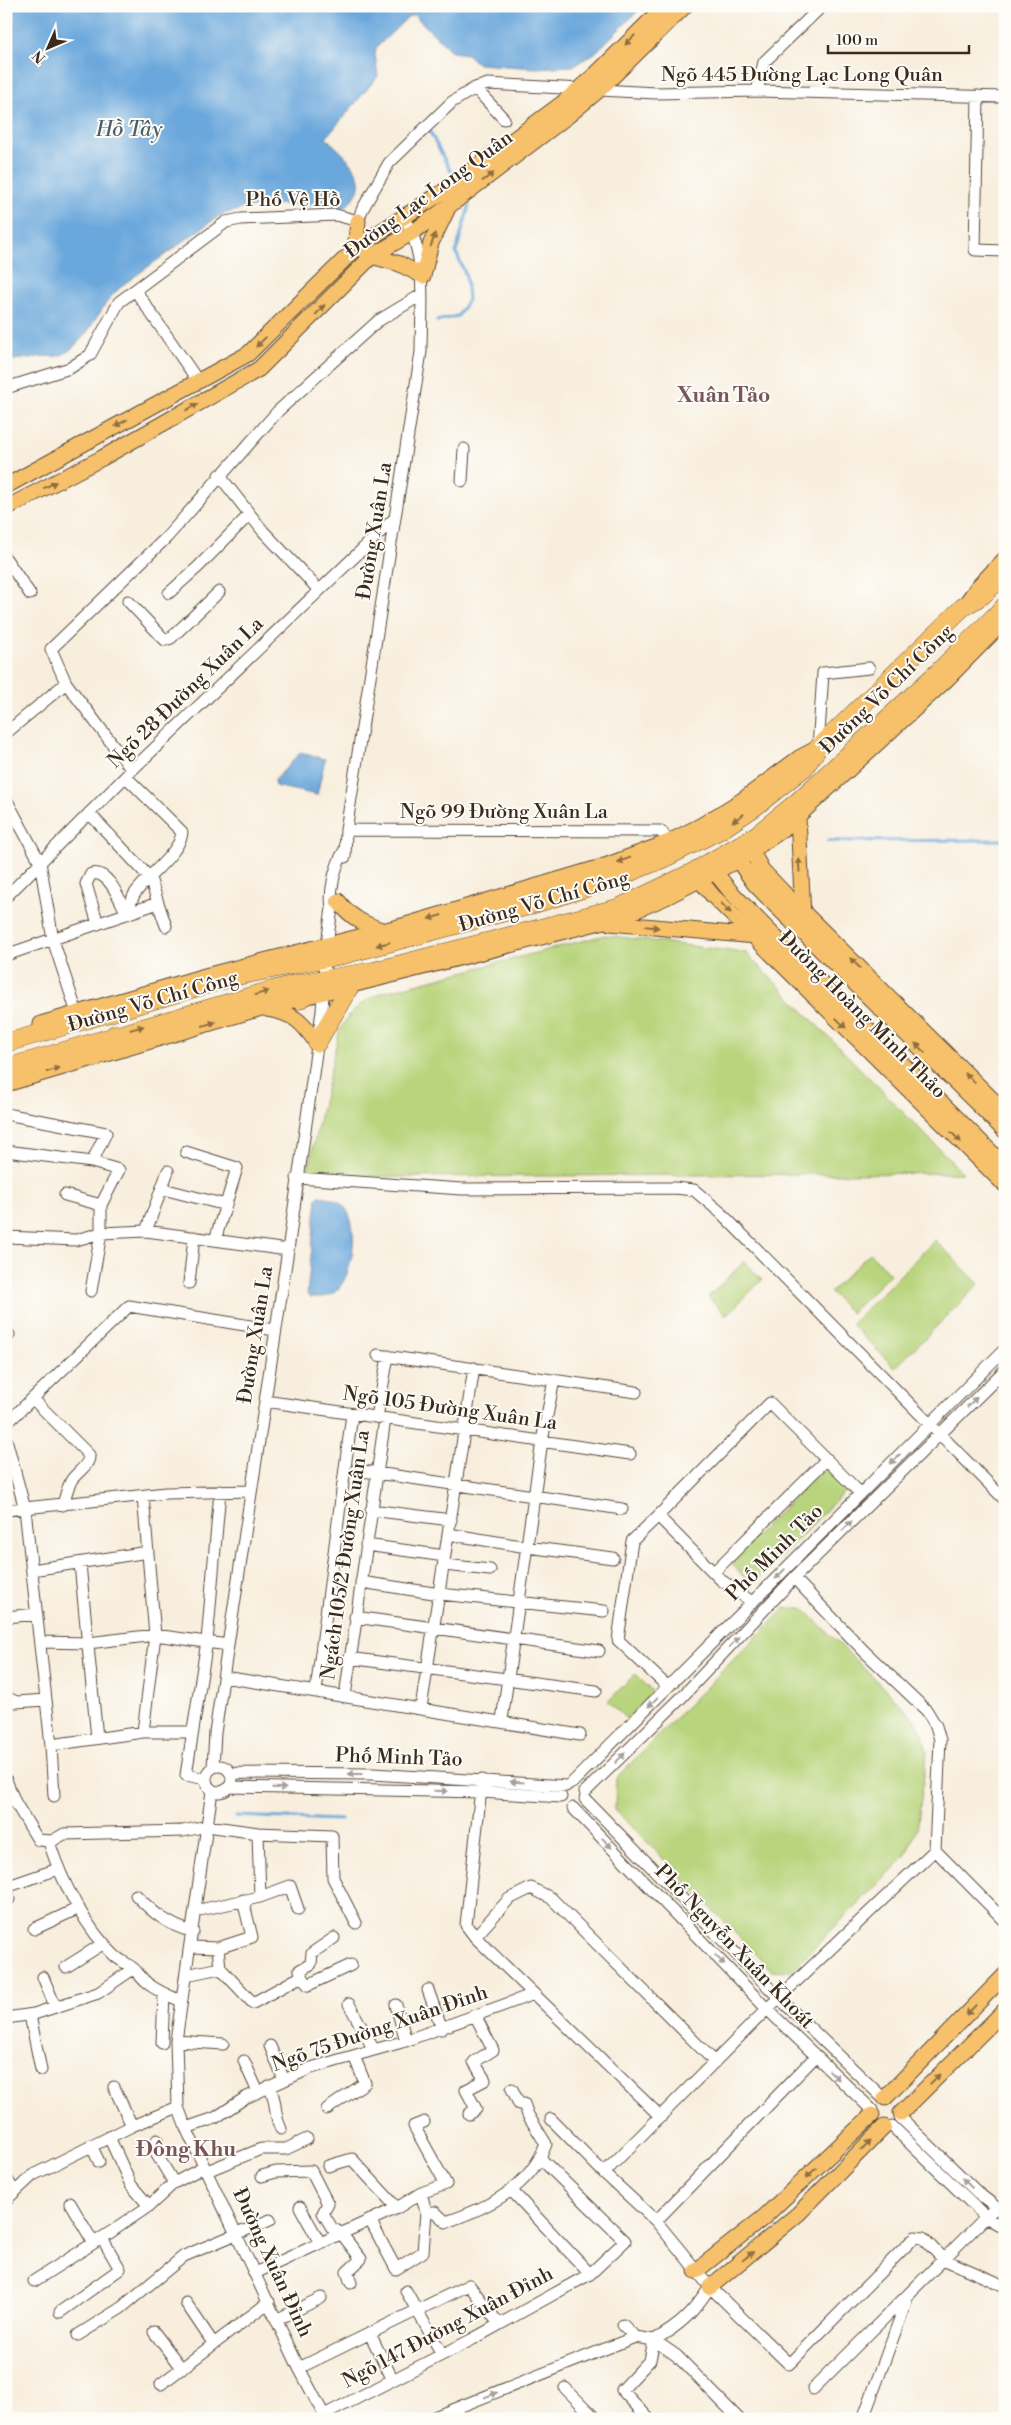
<svg xmlns="http://www.w3.org/2000/svg" width="1011" height="2425" viewBox="0 0 1011 2425" font-family="'Libre Bodoni',serif">
  <style>
    .green { fill: #b8d47b; stroke: #7a7f4c }
    .water { fill: #6ba7dc; stroke: #53687d }
    .lines { fill: none; stroke-linecap: round; stroke-linejoin: round }
    .stream { stroke: #6ba7dc; stroke-width: 3 }
    .minor-casing { stroke: #57473b; stroke-width: 13 }
    .major-casing { stroke: #57473b; stroke-width: 17 }
    .highway-casing { stroke: #57473b; stroke-width: 19 }
    .minor { stroke: #fff; stroke-width: 11 }
    .major { stroke: #f6c16b; stroke-width: 15 }
    .highway { stroke: #f6c16b; stroke-width: 18 }
    .oneway { fill: #8f6e41 }
    .oneway2 { fill: #a79f9a }
    .labels { text-anchor: middle; dominant-baseline: central; stroke-width: 4; stroke-linejoin: round; paint-order: stroke }
    .street-label { font-size: 20px; fill: #3b2a1e; stroke: #fdfcf7 }
    .water-label { font-size: 21px; font-style: italic; fill: #4e5c6a; stroke: #fdfcf7 }
    .neighbourhood-label { font-size: 21px; font-weight: bold; fill: #78565c; stroke: #fdfcf7 }
  </style>
  <rect width="100%" height="100%" fill="#fdfcf7"/>
  <filter id="ink" filterUnits="userSpaceOnUse"><feTurbulence type="fractalNoise" baseFrequency=".02" numOctaves="2"/><feDisplacementMap in="SourceGraphic" scale="10" xChannelSelector="R" yChannelSelector="G"/><feConvolveMatrix kernelMatrix="1 2 1 2 8 2 1 2 1" color-interpolation-filters="sRGB"/></filter>
  <filter id="wash" filterUnits="userSpaceOnUse"><feTurbulence type="fractalNoise" baseFrequency=".0096" numOctaves="4" result="noise"/><feDisplacementMap in="SourceGraphic" scale="20" xChannelSelector="R" yChannelSelector="G"/><feGaussianBlur stdDeviation="1.12" result="paint"/><feColorMatrix in="noise" values="0 0 0 0 0 0 0 0 0 0 0 0 0 0 0 0 0 1.4 0 .05"/><feComposite in="paint" operator="in"/></filter>
  <g filter="url(#wash)">
    <rect width="100%" height="100%" fill="#f8eedd"/>
    <!-- green -->
    <path class="green" d="M605 935 746 953 963 1173 397 1177 307 1174 339 1032C348 1013 361 1002 381 993Z
      M935 1240 979 1284 895 1368 851 1324Z
      M870 1253 890 1274 851 1313 830 1292Z
      M744 1262 762 1280 726 1315 708 1297Z
      M829 1462 851 1485 752 1585 730 1562Z
      M785 1608H803L916 1720 923 1735 927 1753 917 1830 904 1858 791 1971 771 1970 615 1809 616 1778Z
      M635 1674 653 1692 626 1719 608 1701Z"/>
    <!-- water -->
    <path class="water" d="M6 6H643L595 53 573 66 535 68 478 64 467 54 452 52 414 15 409 16 376 48 375 54 378 76 326 138C341 152 374 177 352 200 348 205 343 209 336 210 328 211 318 205 310 205 281 203 246 205 219 216L124 284C119 289 114 293 110 298 96 316 74 363 47 356L6 361Z
      M300 753 325 759 317 795 275 786 274 781Z
      M319 1196C330 1197 340 1200 346 1209 360 1228 353 1282 332 1294 325 1298 318 1297 310 1297L307 1294 317 1198Z"/>
    <g class="lines">
      <!-- stream -->
      <path class="stream" d="M429 130 451 172
        M437 321 458 316 468 300 466 276 456 252 469 206
        M828 841 1005 840
        M236 1816 341 1820"/>
    </g>
  </g>
  <g filter="url(#ink)">
    <g class="lines">
      <!-- minor casing -->
      <g class="minor-casing">
        <path id="minor" d="M475 88 504 119
          M757 91 764 62 822 6
          M978 96 975 250 1005 251
          M135 290 198 381
          M6 388 70 368 90 355 119 302 226 222 241 219 336 215 358 221 362 210 389 163 452 102 475 88 488 84 656 93 757 91 1005 97
          M219 475 263 531 319 590
          M462 481 464 449
          M6 559 30 594
          M169 593 198 567 249 515
          M128 601 165 640 171 638 219 592
          M6 733 66 683
          M818 748 823 673 869 668
          M132 770 66 683 51 649 167 537 278 411 378 321 421 295
          M126 777 182 832C181 853 145 877 134 895 131 901 129 908 127 914
          M6 799 40 862 53 940 77 1013
          M346 830 661 831 669 842
          M345 857 346 830 421 352C421 307 428 259 405 218
          M6 897 132 770 395 518
          M158 903 166 926
          M98 924 86 884 91 874C109 869 120 901 127 914
          M6 955 158 903 150 878 89 813
          M6 1114 106 1133 92 1162 119 1170 101 1205V1233L91 1291
          M6 1151 92 1162
          M186 1152 237 1168 215 1240
          M297 1178 462 1189 675 1188 694 1190 720 1212 1005 1500
          M163 1189 226 1205
          M65 1195 101 1205
          M146 1231 168 1171
          M6 1237 76 1240 101 1233 146 1231 288 1250
          M189 1283 194 1237
          M6 1338 9 1335
          M378 1355 636 1392
          M33 1399 89 1455C90 1466 76 1472 71 1481 67 1489 65 1497 63 1505
          M265 1401 630 1454
          M377 1417 388 1356
          M6 1424 129 1306 275 1330
          M6 1439 25 1509 51 1745 54 1796
          M356 1470 622 1509
          M143 1496 155 1635 143 1732
          M6 1510 166 1493 251 1491
          M371 1510 451 1520
          M658 1516 770 1403 860 1493
          M448 1534 527 1547 613 1558
          M366 1545 445 1556
          M80 1564 97 1738
          M445 1565 490 1570
          M32 1570 148 1552
          M714 1572 827 1459
          M794 1578 864 1651 927 1711 936 1726 940 1740 935 1850 1005 1921
          M361 1582 440 1594 604 1611
          M6 1617 37 1614
          M355 1617 599 1651
          M40 1642 88 1643 155 1635 228 1645
          M349 1658 596 1691
          M224 1677 580 1735
          M668 1687 618 1640 632 1541 658 1516 721 1580 752 1602
          M316 1691 352 1414
          M345 1696 385 1419
          M6 1697 16 1702 46 1700
          M421 1708 474 1368
          M502 1720 542 1441 554 1380
          M51 1745 143 1732H192
          M206 1779a13 13 0 1 1 26 0a13 13 0 1 1-26 0Z
          M213 1767 215 1733 228 1645 288 1250 322 1011 325 959 332 908C329 891 335 866 344 851
          M231 1773 373 1774 566 1786
          M206 1779 186 1775 207 1641 220 1491
          M6 1780 15 1802 38 1840 52 1841
          M482 1780 466 1925 475 1937 661 2117
          M572 1783 1005 1349
          M230 1787 481 1792 561 1797
          M212 1791 176 2041 178 2107 186 2128 299 2368 326 2419
          M585 1792 679 1700 794 1578 1005 1370
          M585 1799 779 1998 883 2098
          M573 1808 767 2009 872 2110
          M258 1833 260 1897
          M52 1841 64 1834 183 1831 207 1826 258 1833 332 1836 333 1878 356 1923
          M52 1841 50 1845C62 1882 86 1929 115 1956 121 1961 128 1964 134 1969 138 1973 142 1979 147 1983 157 1991 169 1996 181 2001
          M6 1887 58 1869
          M6 1890 9 1899 6 1900
          M136 1895C153 1913 168 1925 193 1932
          M195 1911 260 1897 290 1886 298 1909
          M34 1929 79 1908
          M475 1937 509 1899 531 1888 551 1898 715 2062
          M191 1947 218 1948 252 1937 243 1900
          M218 1948 220 1968 253 2003 302 1976 300 1970 311 1964 312 1953 334 1938
          M66 1967 104 1943
          M186 1975 220 1968
          M302 1976 308 1985 351 1965
          M43 1977 55 2006
          M428 1990 442 2029
          M349 2004 374 2050
          M396 2005 406 2041
          M30 2015 41 2070
          M6 2018 34 2014 98 1993 133 1969
          M176 2041 223 2044
          M162 2043 164 1994
          M270 2046 284 2080
          M244 2061 258 2092
          M269 2086C279 2105 272 2111 281 2129
          M114 2087 132 2126
          M327 2109 365 2083 354 2056
          M469 2114 476 2109 466 2090 485 2080 474 2062 493 2050 476 2017
          M900 2117 978 2193 1005 2214
          M551 2119 604 2173 656 2221 710 2287 789 2364 915 2237 923 2238 943 2259 1005 2286
          M892 2126 987 2218 1005 2228
          M186 2128 215 2118 245 2098 311 2068 402 2042 534 1994
          M109 2137 131 2185 149 2206
          M157 2140V2155L174 2183
          M91 2145 99 2162
          M328 2166 352 2159 397 2208
          M207 2171 261 2149H286L307 2139
          M604 2173 767 2009 935 1850
          M262 2176 276 2172 311 2171 328 2204 323 2213 332 2228 341 2233 361 2259 347 2272 351 2283
          M6 2178 14 2191
          M512 2191 590 2274
          M6 2200 33 2175 132 2126 178 2107
          M70 2203 93 2242
          M300 2207 320 2243
          M426 2212H435L446 2222C487 2208 530 2188 546 2144L528 2115 524 2104H519L512 2089
          M370 2220 396 2269 423 2252 426 2212 421 2193
          M656 2221 815 2057
          M255 2273 397 2208 421 2193 446 2184 414 2126 424 2122
          M34 2281 111 2232 149 2206 174 2183 204 2167
          M406 2291 442 2354
          M186 2303 213 2343
          M60 2312 120 2269 102 2238
          M278 2319 321 2298
          M623 2325 635 2337 654 2340 677 2356 739 2419
          M154 2332 182 2369
          M370 2334 393 2380
          M78 2335 121 2308 184 2256 270 2220
          M299 2368 469 2285 499 2324
          M161 2384 269 2302
          M565 2388 596 2419
          M813 2389 995 2208
          M324 2415 473 2339 590 2274 625 2241 541 2159
          M429 2419 635 2337
          M649 2419 622 2390 650 2360 654 2340C681 2325 693 2313 710 2287
          M863 2419 906 2302"/>
      </g>
      <!-- major casing -->
      <g class="major-casing">
        <path id="major" d="M358 221 356 241 358 246 372 256 400 264 423 276 431 243 447 210
          M6 486 248 354 358 246 440 194 564 102 595 75 665 6
          M6 508 102 458 259 369 372 256 413 232 449 206 569 115 600 89 685 6
          M965 605 977 588 1005 559
          M798 818 803 915
          M747 843 762 870 783 892 1005 1112
          M732 852 754 883 777 907 1005 1131
          M710 866 731 892 775 937 1005 1166
          M694 873 713 896 1005 1185
          M338 901C351 918 364 924 384 931
          M610 923 756 936
          M267 1009C294 1013 302 1022 317 1043
          M41 1024 205 976 406 925 605 866 669 842 702 825 741 801 799 758 818 748
          M6 1084 261 1008 620 917 666 897 738 860 785 828 945 681 1005 620
          M885 2098 1005 1975
          M901 2113 1005 2010
          M696 2271 763 2218 872 2115
          M710 2287 798 2214 884 2127"/>
      </g>
      <!-- highway casing -->
      <g class="highway-casing">
        <path id="highway" d="M299 1000 322 980
          M6 1043 237 976 343 955 528 906 609 881 665 858 722 829 755 807 805 767 818 748 963 607 983 595 1005 574
          M317 1043 357 974
          M95 1058 115 1034
          M6 1068 272 990 296 984 374 971 618 908 693 872 755 836 797 802 938 672 1005 606"/>
      </g>
      <!-- minor -->
      <use href="#minor" class="minor"/>
      <!-- major -->
      <use href="#major" class="major"/>
      <!-- highway -->
      <use href="#highway" class="highway"/>
    </g>
    <!-- one-way arrows -->
    <defs><path id="oneway-solid" d="M-6-.8H1V-3.2L6.5 0L1 3.2V.8H-6Z" transform="scale(1.25)"/></defs>
    <g class="oneway">
      <use href="#oneway-solid" transform="translate(630 40) rotate(135)"/>
      <use href="#oneway-solid" transform="translate(488 177) rotate(-36)"/>
      <use href="#oneway-solid" transform="translate(433 240) rotate(-70)"/>
      <use href="#oneway-solid" transform="translate(320 310) rotate(-47)"/>
      <use href="#oneway-solid" transform="translate(261 342) rotate(136)"/>
      <use href="#oneway-solid" transform="translate(192 407) rotate(-30)"/>
      <use href="#oneway-solid" transform="translate(121 423) rotate(152)"/>
      <use href="#oneway-solid" transform="translate(50 485) rotate(-27)"/>
      <use href="#oneway-solid" transform="translate(738 818) rotate(146)"/>
      <use href="#oneway-solid" transform="translate(624 860) rotate(160)"/>
      <use href="#oneway-solid" transform="translate(799 865) rotate(-94)"/>
      <use href="#oneway-solid" transform="translate(726 908) rotate(45)"/>
      <use href="#oneway-solid" transform="translate(435 917) rotate(164)"/>
      <use href="#oneway-solid" transform="translate(652 927) rotate(5)"/>
      <use href="#oneway-solid" transform="translate(383 944) rotate(166)"/>
      <use href="#oneway-solid" transform="translate(855 963) rotate(-135)"/>
      <use href="#oneway-solid" transform="translate(262 993) rotate(-16)"/>
      <use href="#oneway-solid" transform="translate(841 1023) rotate(45)"/>
      <use href="#oneway-solid" transform="translate(209 1024) rotate(-16)"/>
      <use href="#oneway-solid" transform="translate(137 1028) rotate(-16)"/>
      <use href="#oneway-solid" transform="translate(920 1048) rotate(-136)"/>
      <use href="#oneway-solid" transform="translate(53 1070) rotate(-17)"/>
      <use href="#oneway-solid" transform="translate(970 1078) rotate(-135)"/>
      <use href="#oneway-solid" transform="translate(956 1137) rotate(44)"/>
      <use href="#oneway-solid" transform="translate(971 2010) rotate(134)"/>
      <use href="#oneway-solid" transform="translate(935 2079) rotate(-45)"/>
      <use href="#oneway-solid" transform="translate(866 2145) rotate(-45)"/>
      <use href="#oneway-solid" transform="translate(811 2173) rotate(136)"/>
      <use href="#oneway-solid" transform="translate(748 2256) rotate(-39)"/>
    </g>
    <g class="oneway2">
      <use href="#oneway-solid" transform="translate(972 1402) rotate(-44)"/>
      <use href="#oneway-solid" transform="translate(895 1459) rotate(136)"/>
      <use href="#oneway-solid" transform="translate(847 1526) rotate(-44)"/>
      <use href="#oneway-solid" transform="translate(780 1574) rotate(135)"/>
      <use href="#oneway-solid" transform="translate(734 1642) rotate(-47)"/>
      <use href="#oneway-solid" transform="translate(653 1702) rotate(135)"/>
      <use href="#oneway-solid" transform="translate(620 1758) rotate(-45)"/>
      <use href="#oneway-solid" transform="translate(355 1774) rotate(-180)"/>
      <use href="#oneway-solid" transform="translate(517 1782) rotate(-176)"/>
      <use href="#oneway-solid" transform="translate(279 1788) rotate(1)"/>
      <use href="#oneway-solid" transform="translate(441 1791) rotate(1)"/>
      <use href="#oneway-solid" transform="translate(607 1843) rotate(46)"/>
      <use href="#oneway-solid" transform="translate(720 1960) rotate(46)"/>
      <use href="#oneway-solid" transform="translate(834 2075) rotate(43)"/>
      <use href="#oneway-solid" transform="translate(967 2183) rotate(-136)"/>
      <use href="#oneway-solid" transform="translate(491 2395) rotate(-21)"/>
    </g>
  </g>
  <g class="labels">
    <!-- street labels -->
    <g class="street-label">
      <text x="802" y="75">Ngõ 445 Đường Lạc Long Quân</text>
      <text transform="translate(429 195) rotate(-36)">Đường Lạc Long Quân</text>
      <text x="293" y="200">Phố Vệ Hồ</text>
      <text transform="translate(375 531) rotate(-81)">Đường Xuân La</text>
      <text transform="translate(887 690) rotate(-44)">Đường Võ Chí Công</text>
      <text transform="translate(186 693) rotate(-44)">Ngõ 28 Đường Xuân La</text>
      <text x="504" y="812">Ngõ 99 Đường Xuân La</text>
      <text transform="translate(544 902) rotate(-16)">Đường Võ Chí Công</text>
      <text transform="translate(153 1002) rotate(-16)">Đường Võ Chí Công</text>
      <text transform="translate(862 1015) rotate(45)">Đường Hoàng Minh Thảo</text>
      <text transform="translate(256 1335) rotate(-81)">Đường Xuân La</text>
      <text transform="translate(450 1409) rotate(8)">Ngõ 105 Đường Xuân La</text>
      <text transform="translate(775 1553) rotate(-45)">Phố Minh Tảo</text>
      <text transform="translate(346 1555) rotate(-82)">Ngách 105/2 Đường Xuân La</text>
      <text transform="translate(399 1758) rotate(2)">Phố Minh Tảo</text>
      <text transform="translate(734 1947) rotate(46)">Phố Nguyễn Xuân Khoát</text>
      <text transform="translate(380 2029) rotate(-19)">Ngõ 75 Đường Xuân Đỉnh</text>
      <text transform="translate(272 2263) rotate(65)">Đường Xuân Đỉnh</text>
      <text transform="translate(448 2328) rotate(-28)">Ngõ 147 Đường Xuân Đỉnh</text>
    </g>
    <!-- water labels -->
    <g class="water-label">
      <text x="129" y="130">Hồ Tây</text>
    </g>
    <!-- neighbourhood labels -->
    <g class="neighbourhood-label">
      <text x="724" y="396">Xuân Tảo</text>
      <text x="186" y="2150">Đông Khu</text>
    </g>
  </g>
  <!-- margin -->
  <rect width="1011" height="2425" fill="none" stroke="#fdfcf7" stroke-width="25"/>
  <!-- north arrow -->
  <g transform="translate(48 48) rotate(225)" stroke="#fdfcf7" stroke-width="4" paint-order="stroke">
  <path d="M0-4L9 19L0 12L-9 19Z" fill="#3b2a1e"/>
  <text y="-8" font-size="14" font-weight="bold" text-anchor="middle" fill="#3b2a1e">N</text>
  </g>
  <!-- scale -->
  <path d="M828 45v8h141v-8" fill="none" stroke="#3b2a1e" stroke-width="2.5"/>
  <text x="836" y="45" font-size="15" fill="#3b2a1e" stroke="#fdfcf7" stroke-width="4" paint-order="stroke">100 m</text>
</svg>
